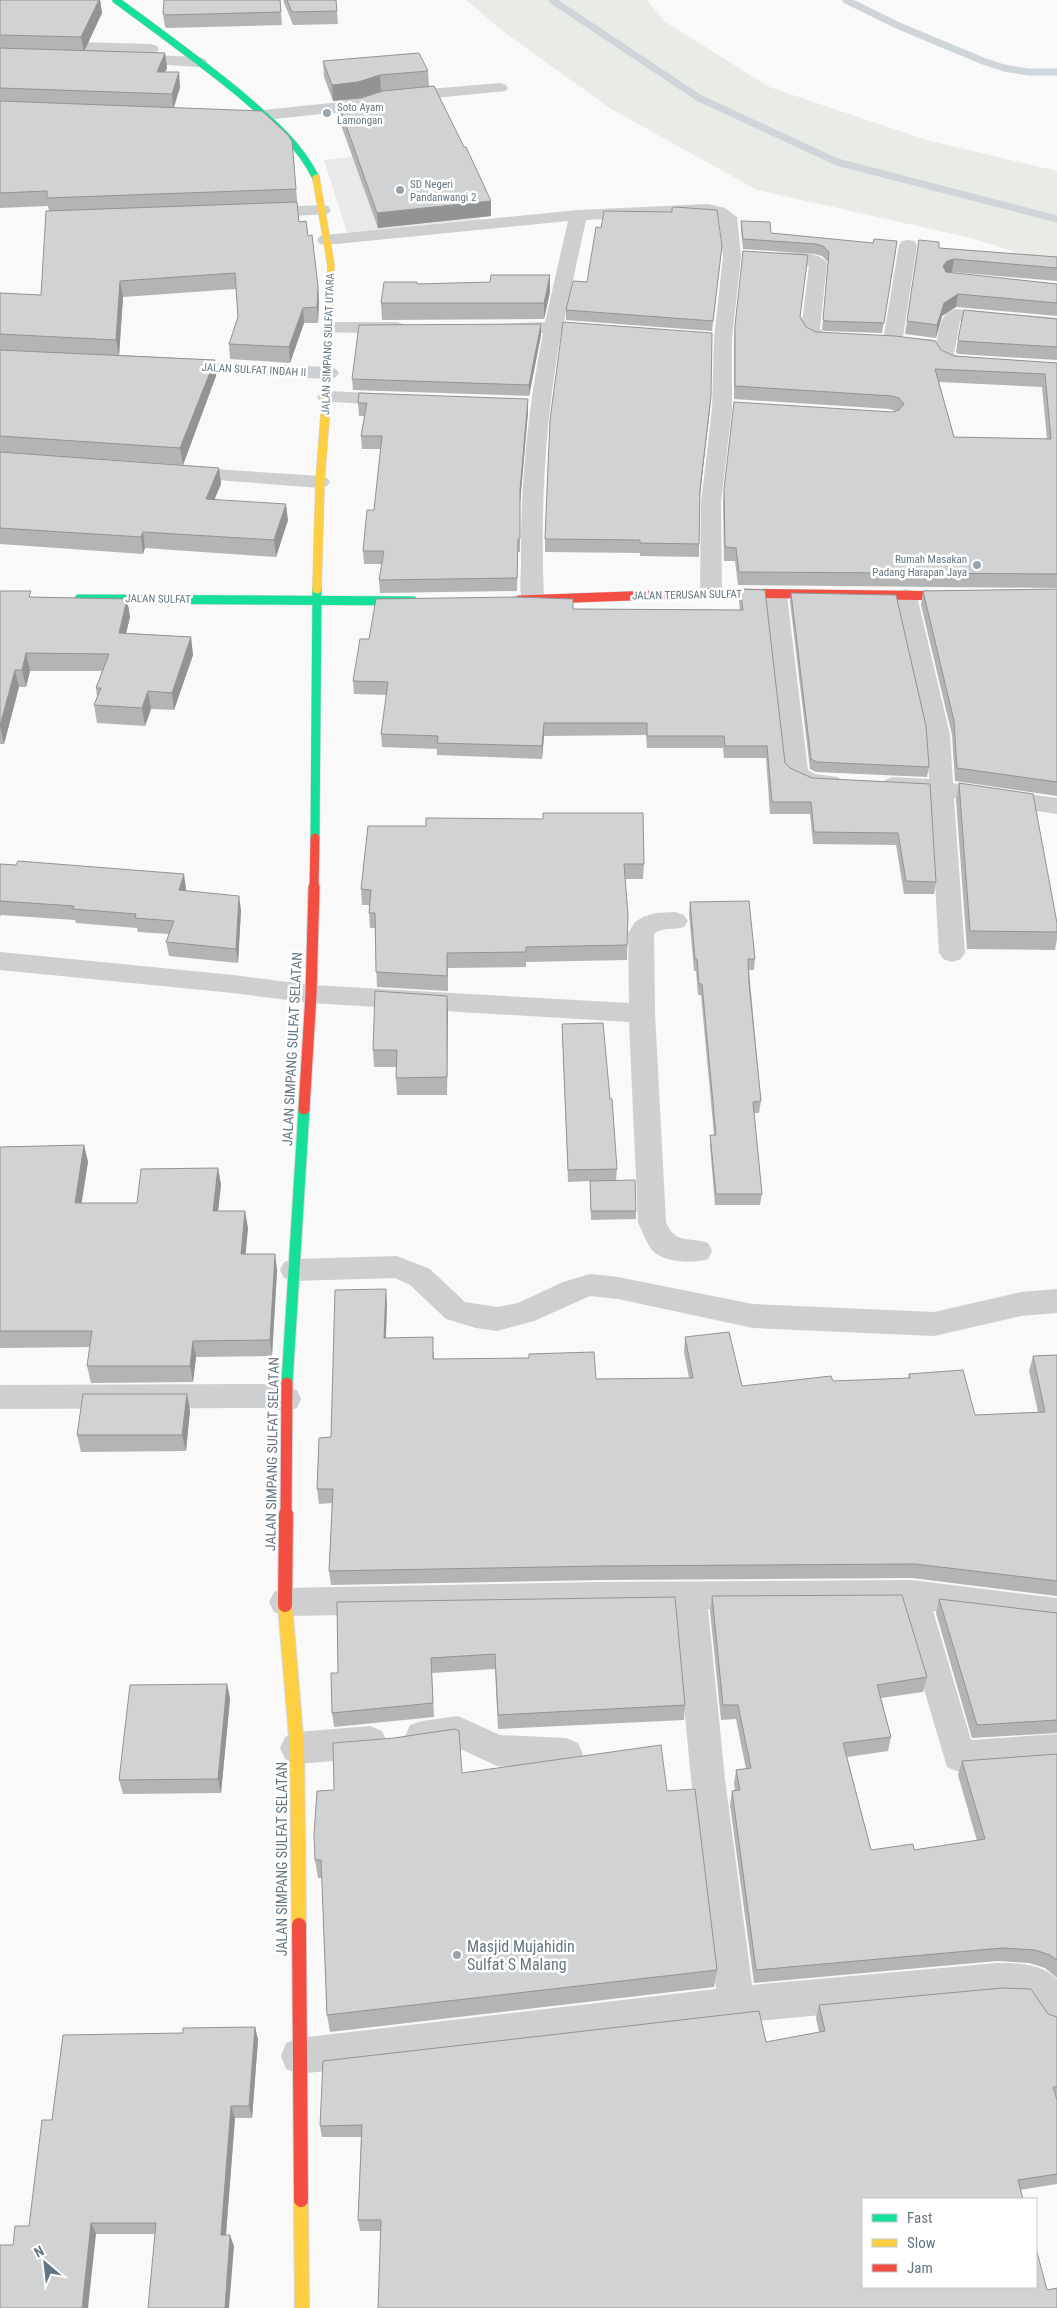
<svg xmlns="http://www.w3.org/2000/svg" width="1057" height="2308" viewBox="0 0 1057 2308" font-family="'Roboto Condensed',sans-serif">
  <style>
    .built { fill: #e8e9e9 }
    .green { fill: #e8ebe6 }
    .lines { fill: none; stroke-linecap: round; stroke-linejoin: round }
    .stream { stroke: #ced6d9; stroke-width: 7 }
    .fast-far2-casing { stroke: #d5d6d7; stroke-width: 8 }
    .fast-far1-casing { stroke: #d5d6d7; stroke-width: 10 }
    .fast-casing { stroke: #d5d6d7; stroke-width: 13 }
    .slow-far2-casing { stroke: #d5d6d7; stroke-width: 8 }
    .slow-far1-casing { stroke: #d5d6d7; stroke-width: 10 }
    .slow-casing { stroke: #d5d6d7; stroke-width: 16 }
    .jam-far2-casing { stroke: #d5d6d7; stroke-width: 10 }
    .jam-far1-casing { stroke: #d5d6d7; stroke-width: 13 }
    .jam-casing { stroke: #d5d6d7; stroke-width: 16 }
    .street { fill: #cecfd0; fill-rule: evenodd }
    .fast-far2 { stroke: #16e098; stroke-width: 7 }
    .fast-far1 { stroke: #16e098; stroke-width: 9 }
    .fast { stroke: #16e098; stroke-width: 11 }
    .slow-far2 { stroke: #ffcf43; stroke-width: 7 }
    .slow-far1 { stroke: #ffcf43; stroke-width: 9 }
    .slow { stroke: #ffcf43; stroke-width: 14 }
    .jam-far2 { stroke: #f24e42; stroke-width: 9 }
    .jam-far1 { stroke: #f24e42; stroke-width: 11 }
    .jam { stroke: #f24e42; stroke-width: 14 }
    .wall { fill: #b3b5b5; fill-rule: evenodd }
    .shaded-wall { fill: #929394 }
    .building { fill: #d0d2d3; stroke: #929394; fill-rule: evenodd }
    .poi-dot { fill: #99a4ac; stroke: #fff; stroke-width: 2 }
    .labels { text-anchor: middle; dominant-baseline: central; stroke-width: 5; stroke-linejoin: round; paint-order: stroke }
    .far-poi-label { font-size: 11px; fill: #657683; stroke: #fff; text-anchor: start }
    .far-street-label { font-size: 11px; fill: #657683; stroke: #fff }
    .street-label { font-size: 14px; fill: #657683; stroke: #fff }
    .near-poi-label { font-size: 16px; fill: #657683; stroke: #fff; text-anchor: start }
  </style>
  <rect width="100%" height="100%" fill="#f9f9f9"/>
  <!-- built -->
  <path class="built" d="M447 147 481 221 348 235 324 160Z"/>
  <!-- green -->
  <path class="green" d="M466 0H647L664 21 769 87 930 141 1057 171V265L971 238 757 190 611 109 504 32Z"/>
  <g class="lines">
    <!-- stream -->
    <path class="stream" d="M552 0 699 98 837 162 1057 219
      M846 0 899 26 983 61 1004 68 1028 72H1057"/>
    <!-- fast-far2 casing -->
    <g class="fast-far2-casing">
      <path id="fast-far2" d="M116 0C158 31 200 61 240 94 269 119 299 143 316 178"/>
    </g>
    <!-- fast-far1 casing -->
    <g class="fast-far1-casing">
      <path id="fast-far1" d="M79 599 413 601
        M315 838 317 589"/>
    </g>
    <!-- fast casing -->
    <g class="fast-casing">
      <path id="fast" d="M287 1383 304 1109"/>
    </g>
    <!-- slow-far2 casing -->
    <g class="slow-far2-casing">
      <path id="slow-far2" d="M316 178 331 265 327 392"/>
    </g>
    <!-- slow-far1 casing -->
    <g class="slow-far1-casing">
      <path id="slow-far1" d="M317 589 320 482 327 391"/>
    </g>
    <!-- slow casing -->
    <g class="slow-casing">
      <path id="slow" d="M285 1605 297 1748 299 1925
        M301 2200 302 2308"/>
    </g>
    <!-- jam-far2 casing -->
    <g class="jam-far2-casing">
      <path id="jam-far2" d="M519 600 711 593 961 596
        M314 888 315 838"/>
    </g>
    <!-- jam-far1 casing -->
    <g class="jam-far1-casing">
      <path id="jam-far1" d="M304 1109 311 994 314 887
        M286 1515 287 1383"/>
    </g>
    <!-- jam casing -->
    <g class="jam-casing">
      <path id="jam" d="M285 1605 286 1514
        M299 1925 301 2200"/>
    </g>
    <!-- street -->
    <path class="street" d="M0 40 151 44 157 46 159 49 157 52 151 54 0 50Z
      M129 54 199 57 205 59 207 62 205 65 199 67 123 62 121 59 123 56Z
      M500 83 506 85 508 88 506 91 383 103 362 110 264 120 258 119 256 115 258 111 264 110 359 100 381 93Z
      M708 204 725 208 737 217 741 256 732 339V409L721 502 722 593 719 598 711 599 703 598 700 593 701 502 712 409 714 339 723 256 719 219 708 214 586 220 564 322 606 326 608 330 606 334 599 336 561 333C545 422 540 510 544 600L541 605 533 607 525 605C518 595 521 576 521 564 520 486 528 409 543 333L498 332 496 328 498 324 545 322 568 221 326 245 320 244 317 240 320 236 326 235 578 210Z
      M322 205 328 206 331 210 328 214 260 218 254 217 251 213 254 209 260 208Z
      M908 240 914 241 917 245 903 337 937 340C940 326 940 313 956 309L1057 318V330L960 321 954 354 959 356 982 359 985 363 982 367C969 370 935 370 935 352L886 345 883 341 899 245 902 241Z
      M770 253C785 253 818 249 827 263L820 329 825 333 850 335 852 339 850 343C832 347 811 346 801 330L809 266 764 262 761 258 764 254Z
      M331 322H397L404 324 406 328 404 332 397 334 324 332 322 328 324 324Z
      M178 361 329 367 336 369 339 373 336 377 329 379 171 371 168 367 171 363Z
      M327 391 396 394 403 396 406 400 403 404 396 406 320 401 317 397 320 393Z
      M184 467 320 476 327 478 330 482 327 486 320 488 177 477 174 473 177 469Z
      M776 589 784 590 787 595 808 770 815 774 838 777 842 782 838 787C822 792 795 790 785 774L765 595 768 590Z
      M906 589 914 591 917 596 950 735 953 783 1057 798V814L954 798 965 953 961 959 952 962 943 959 939 953 930 795 885 790 881 785 885 780 893 777 929 779 926 735 895 596 898 591Z
      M675 912 684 915 688 921 684 927C674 930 661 927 654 934L655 1013 666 1222C676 1245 687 1236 708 1243L712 1251 708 1259C693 1264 664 1263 652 1250 646 1242 642 1231 638 1222L629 1022 311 1003 233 993 0 970V952L233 975 311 985 629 1003 628 933 635 922 643 917 656 913Z
      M397 1256 430 1269 465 1302 497 1307 518 1303 563 1282 590 1274 618 1277 753 1304 934 1312 1021 1292 1057 1289V1313L1021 1316 934 1336 753 1328 618 1299 590 1296 534 1321 497 1331 476 1328 446 1319 410 1285 395 1278 294 1281 284 1278 280 1270 284 1262 294 1259Z
      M264 1384 297 1390 301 1399 297 1408 286 1411 264 1408 0 1409V1385Z
      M912 1580 1057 1598V1626L933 1611 971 1740 1057 1734V1766L959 1772 947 1767 900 1608 708 1609 725 1779 752 1985 997 1963C1018 1963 1041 1963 1057 1979V2030L1044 2025 1027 2000 997 1999 736 2023 299 2074 286 2069 281 2056 286 2043 299 2038 716 1989 691 1779 675 1610 285 1616 274 1612 269 1602 274 1592 285 1588 600 1582Z
      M458 1716 500 1735 566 1738 578 1743 583 1754 578 1765 566 1770 497 1766 456 1747 422 1751 410 1747 405 1736 410 1725 422 1721Z
      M370 1726 382 1731 387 1742 382 1753 370 1758 297 1764 285 1759 280 1748 285 1737 297 1732Z"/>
    <!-- fast-far2 -->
    <use href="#fast-far2" class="fast-far2"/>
    <!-- fast-far1 -->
    <use href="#fast-far1" class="fast-far1"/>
    <!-- fast -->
    <use href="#fast" class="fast"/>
    <!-- slow-far2 -->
    <use href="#slow-far2" class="slow-far2"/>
    <!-- slow-far1 -->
    <use href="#slow-far1" class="slow-far1"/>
    <!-- slow -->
    <use href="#slow" class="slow"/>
    <!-- jam-far2 -->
    <use href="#jam-far2" class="jam-far2"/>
    <!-- jam-far1 -->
    <use href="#jam-far1" class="jam-far1"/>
    <!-- jam -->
    <use href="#jam" class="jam"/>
  </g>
  <!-- wall -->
  <path class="wall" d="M0 0H100L102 13 84 50 165 53 167 68 165 72 180 87 174 108 292 141 299 222 308 236 318 286 319 302 318 323H304L290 363 230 359 229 344 238 317 236 289 123 297 119 355 215 360 216 376 183 465 34 454 219 468 221 484 214 499 288 520 276 557 145 548 143 554 0 544V293L41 295 49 211 48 206 0 208Z
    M280 0 282 25 167 28 165 27 163 14Z
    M283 0H336L338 24 293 25Z
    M323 61 428 71 429 86 491 201V216L378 228 337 114V100L333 101 324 77Z
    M741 221 771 233 896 251 882 333 825 331 822 330 828 262 822 256 815 254 743 249 741 231Z
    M919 240 939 248 1057 257V281L952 272 950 273 1057 284V316L956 307 942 316 936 338 905 334Z
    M722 246 712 331 566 320V310Z
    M417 284 550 292 544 319 382 320 381 303Z
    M801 317 806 327 816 332 941 350 954 356 1057 363V588L738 585 735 561H724L723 502 724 489 892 412 895 411 890 409 734 399V339L735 326ZM939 382 1042 387 1047 439 954 437Z
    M1057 319V360L958 354 956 352 958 339Z
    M541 335 529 396 353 390 352 379Z
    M711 396 700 495 699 557 640 556V553L545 552V539Z
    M358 403 528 412 520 503V552H518L517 591 380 593 379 580 382 564H364L363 551 374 510 381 449H362L361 436 364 416H359Z
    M740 589 785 763 790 768 812 778 930 784 936 882 934 894H904L896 845 813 844 810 814H770L766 758H724L723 748H647L646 735 544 736 542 759 437 755V749L382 747 381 734 387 695 354 694 353 681 369 639 573 609 740 610 739 601Z
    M1057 589V796L955 781 952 735 921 605 923 591Z
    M0 591 32 597 127 599 130 617 126 633 191 637 193 655 174 710 151 709 145 726 97 723 94 705 97 697 96 688 102 671H30L26 687H19L4 744H0Z
    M791 593 929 767 927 777 816 772 810 769 790 602Z
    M959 783 1057 923V939L1055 950 967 949 956 800Z
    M368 826 644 864 643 879H625L628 915 627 960 526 962V967L448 968V991L377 987 375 928H370L369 913V905H362L361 889Z
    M0 864 186 888V890L241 910 238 963 169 956 166 942 169 934 138 932 137 928 76 923 75 920 1 915 0 917Z
    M690 902 755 959 754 970H749L761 1101 759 1113H754L762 1194 760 1205H715L710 1146V1135H714L701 995H698L696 971H694L689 913Z
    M447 996V1095H397L396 1078V1067H374L373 1050Z
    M562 1024 617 1169 616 1180 636 1211V1219L591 1220 590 1181 568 1182Z
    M84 1145 88 1162 81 1203H137L218 1168 221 1185 218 1211 248 1228 245 1254H275L277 1271 272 1356 196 1357 193 1382 91 1383 87 1366 90 1347 0 1348V1147Z
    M387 1304 386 1338 434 1352V1359L596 1379 689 1378 684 1352 685 1337 742 1386 908 1378 909 1374 975 1415 1038 1412 1029 1371 1033 1356 1057 1355V1596L912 1578 600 1580 331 1585 329 1571 332 1503 319 1504 317 1489 331 1437Z
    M190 1410 186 1451 81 1452 77 1435Z
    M712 1596 927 1677 923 1692 881 1698 891 1737 888 1751 847 1757 871 1850H914L977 1841 958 1775 962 1761 1057 1754V1978L1045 1968 1029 1963 997 1961 754 1983 730 1805 732 1791 735 1790 734 1784 736 1770 746 1769 736 1719 721 1720 710 1611Z
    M939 1599 1057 1613V1733L972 1738 936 1613Z
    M337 1602 685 1705 684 1720 498 1729 495 1669 432 1673 434 1717 334 1727 332 1713 338 1673Z
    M227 1684 230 1699 221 1793 123 1794 119 1780Z
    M462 1773 667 1791 717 1970 714 1987 330 2032 327 2015 322 1878H318L315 1860 334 1790Z
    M819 2005 1048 2014 1057 2017V2184L1020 2190 1047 2290 1057 2308 381 2231H360L358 2220 361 2137H322L320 2126 819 2032 816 2018Z
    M255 2027 258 2040 252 2118H235L226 2235 234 2246 155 2234H96L13 2245 29 2226 52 2120 183 2033Z"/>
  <!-- shaded-wall -->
  <path class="shaded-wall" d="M99 0H100L102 13 84 52 81 37Z
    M165 53 167 68 159 87 157 72Z
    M179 72 180 87 173 109 172 94Z
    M380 75 381 91 359 98 333 101 332 85Z
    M491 201V216L378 228 377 213Z
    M954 259 952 272 945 274 943 266 947 261Z
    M550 275V292L544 319V303Z
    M120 281 123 297 119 356 116 340Z
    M318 286 319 302 318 323 317 307Z
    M958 294 956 307 942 316 936 338 937 325 944 303Z
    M303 308 304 323 290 363 289 347Z
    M541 324V335L529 396V385Z
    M215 360 216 376 183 465 180 448Z
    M711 396 710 409 699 502 700 489Z
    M528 399V412L520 503V552V490Z
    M219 468 221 484 208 515 206 499Z
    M286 504 288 520 276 557 274 540Z
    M143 532 145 548 143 554 141 537Z
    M127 599 130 617 122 650 119 633Z
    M191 637 193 655 174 710 172 693Z
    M26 653 30 671 26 687 22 670Z
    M15 670 19 687 4 744 0 726Z
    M148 691 151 709 145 726 142 708Z
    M544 723V736L542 759V746Z
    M184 874 186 888 181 904 179 890Z
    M239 896 241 910 238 963 236 949Z
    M447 996 448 1013 447 1095Z
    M84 1145 88 1162 79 1220 75 1203Z
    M218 1168 221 1185 216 1228 213 1211Z
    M245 1211 248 1228 244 1271 241 1254Z
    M275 1254 277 1271 272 1356 270 1340Z
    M386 1289 387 1304 385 1353 384 1338Z
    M193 1341 196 1357 193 1382 190 1366Z
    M187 1394 190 1410 186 1451 182 1435Z
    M227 1684 230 1699 221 1793 218 1779Z
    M255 2027 258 2040 252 2118 249 2106Z
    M231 2106 235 2118 225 2246 221 2235Z
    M91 2223 96 2234 88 2308H82Z
    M230 2235 234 2246 229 2308H225Z"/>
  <!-- building -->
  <path class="building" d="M0 0H99L81 37 0 35Z
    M164 0H280L281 12 166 15 163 14Z
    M287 0H336L337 11 292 12Z
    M0 48 165 53 157 72H179L172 94 0 88Z
    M419 53 428 71 380 75 358 82 332 85 323 61Z
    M434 86 464 147H466L491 201 377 213 337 100 361 98 383 91Z
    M0 101 262 111 288 135 292 141 296 189 47 198V191L0 193Z
    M297 202 299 222 306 221 308 236 312 235 318 286 317 307 303 308 289 347 229 344 238 317 235 273 120 281 116 340 0 334V293L41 295 46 211Z
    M675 207 717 210 722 246 713 321 566 310 573 281 587 282 596 227 601 228 604 211 672 212V208Z
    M741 221 770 222 771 233 873 243 874 239 897 241 884 323 826 321 823 320 829 252 823 246 816 244 743 239Z
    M919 240 939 242V248L1057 257V268L954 259 947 261 943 266 946 272 1057 284V303L958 294 944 303 937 325 907 321Z
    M743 251 808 255 800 317 806 327 816 332 895 336 935 341 941 350 954 356 1057 363V574L739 572 736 548 725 547 724 489 734 402 892 412 899 410 904 404 899 398 892 396 735 386V326ZM935 369 1045 374 1051 439 954 437Z
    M491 275H550L544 303H381L384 282H417V284L490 282Z
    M964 310 1057 319V347L960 341 958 339Z
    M563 322 712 333 711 396 700 489 699 544 640 543V540L545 539 550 420Z
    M541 324 529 385 352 379 359 325Z
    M0 350 215 360 180 448 0 436Z
    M359 393 528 399 520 490V539H518L517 578 379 580 384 551H363L367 510H374L382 436H361L367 403H358Z
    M0 452 219 468 206 499 286 504 274 540 143 532 141 537 0 528Z
    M740 589 765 590 785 763 790 768 812 778 930 784 936 882 906 881 898 833 814 832 811 802H772L767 746H725L724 736H647V723H544L542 746 437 743 438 736 381 734 388 682 353 681 360 639H369L376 599 516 597 573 599V609L743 610Z
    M1057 589V782L957 768 954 721 923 591Z
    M0 591H31L29 597 127 599 119 633 191 637 172 693 148 691 142 708 94 705 101 688H96L109 654 26 653 22 670H15L0 726Z
    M791 593 896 595 926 726 929 767 817 762 811 759Z
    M959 783 1033 794 1057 923V932L970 931Z
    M543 813H643L644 864H624L628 915 627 945 526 947V952L447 953V976L376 972 375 913H369L371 890 361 889 368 826H426V818L543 819Z
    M18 861 184 874 179 890 239 896 236 949 166 942 174 921 135 918 136 914 73 909 74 906 0 901V864L16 865Z
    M749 901 755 959H748L749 983 761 1101 753 1102 762 1194H716L710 1135H716L702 984H699L697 959H695L690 902Z
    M375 991 447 996V1077L396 1078 397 1050H373Z
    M603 1023 610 1099H612L617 1169 568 1170 562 1024Z
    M84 1145 75 1203H137L141 1169 218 1168 213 1211H245L241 1254H275L270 1340 193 1341 190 1366H87L92 1331H0V1147Z
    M635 1180 636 1211H591L590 1181Z
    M386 1289 384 1338 433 1337V1359L529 1358V1354L594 1352 596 1379 693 1378 685 1337 729 1332 742 1386 831 1376 833 1381 910 1378 909 1374 963 1370 975 1415 1045 1412 1033 1356 1057 1355V1581L915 1564 601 1566 329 1571 333 1489H317L319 1438 331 1437 335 1290Z
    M83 1394H187L182 1435H77Z
    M902 1595 927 1677 877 1685 891 1737 843 1743 871 1850 913 1844 914 1850 985 1839 962 1761 1057 1754V1960L1050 1955 1035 1950 1002 1948 756 1970 732 1791 740 1790 736 1770 751 1768 738 1705H723L712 1596Z
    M675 1597 685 1705 498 1715 495 1654 431 1658 433 1703 332 1713 331 1673H338L337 1602Z
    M939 1599 1057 1613V1720L977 1725Z
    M227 1684 218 1779 119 1780 130 1685Z
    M455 1729 459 1731 462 1773 661 1745 667 1791 695 1789 717 1970 327 2015 321 1860H315L314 1834 317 1791 334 1790 333 1743 394 1738Z
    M1002 1988 1031 1989 1048 2014 1057 2017V2087H1053L1057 2100V2174L1018 2180 1023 2199H863V2287H1036V2248L1047 2290 1057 2288V2308H378L381 2220H358L362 2125 320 2126 323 2061 759 2011 766 2042 825 2031 819 2005Z
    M255 2027 249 2106H231L221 2235H230L225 2308H148L156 2223H91L82 2308H0V2245H13L15 2226H29L42 2120H52L63 2035 183 2033V2028Z"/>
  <!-- markers -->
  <g class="poi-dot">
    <circle cx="327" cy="113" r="5"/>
    <circle cx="400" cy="190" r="5"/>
    <circle cx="977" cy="565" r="5"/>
    <circle cx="457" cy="1955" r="5"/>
  </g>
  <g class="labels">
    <!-- far-poi labels -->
    <g class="far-poi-label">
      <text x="337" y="107">Soto Ayam<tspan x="337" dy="13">Lamongan</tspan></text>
      <text x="410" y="184">SD Negeri<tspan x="410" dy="13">Pandanwangi 2</tspan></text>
      <text x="967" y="559" text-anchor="end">Rumah Masakan<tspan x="967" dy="13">Padang Harapan Jaya</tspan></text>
    </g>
    <!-- far-street labels -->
    <g class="far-street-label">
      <text transform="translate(328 344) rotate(-88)">JALAN SIMPANG SULFAT UTARA</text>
      <text transform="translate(254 370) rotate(3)">JALAN SULFAT INDAH II</text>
      <text transform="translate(687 595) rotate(-1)">JALAN TERUSAN SULFAT</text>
      <text transform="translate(158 599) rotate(1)">JALAN SULFAT</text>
    </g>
    <!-- street labels -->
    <g class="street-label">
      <text transform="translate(292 1049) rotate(-87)">JALAN SIMPANG SULFAT SELATAN</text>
      <text transform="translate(272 1454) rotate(-89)">JALAN SIMPANG SULFAT SELATAN</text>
      <text transform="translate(282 1859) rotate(-90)">JALAN SIMPANG SULFAT SELATAN</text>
    </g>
    <!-- near-poi labels -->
    <g class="near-poi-label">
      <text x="467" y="1946">Masjid Mujahidin<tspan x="467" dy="18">Sulfat S Malang</tspan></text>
    </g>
  </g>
  <!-- legend -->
  <rect x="862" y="2198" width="175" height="90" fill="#ffffff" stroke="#c1c8cd"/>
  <rect x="872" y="2214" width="25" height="8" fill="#16e098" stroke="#c1c8cd"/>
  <text x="907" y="2223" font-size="15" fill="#657683">Fast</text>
  <rect x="872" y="2239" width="25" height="8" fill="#ffcf43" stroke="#c1c8cd"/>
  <text x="907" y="2248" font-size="15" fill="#657683">Slow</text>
  <rect x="872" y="2264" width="25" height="8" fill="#f24e42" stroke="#c1c8cd"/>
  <text x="907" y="2273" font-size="15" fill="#657683">Jam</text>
  <!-- north arrow -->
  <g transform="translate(45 2263) rotate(332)" stroke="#ffffff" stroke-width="4" paint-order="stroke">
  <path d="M0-4L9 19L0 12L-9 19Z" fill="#657683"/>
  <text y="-8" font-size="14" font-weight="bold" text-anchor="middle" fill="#657683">N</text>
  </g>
</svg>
